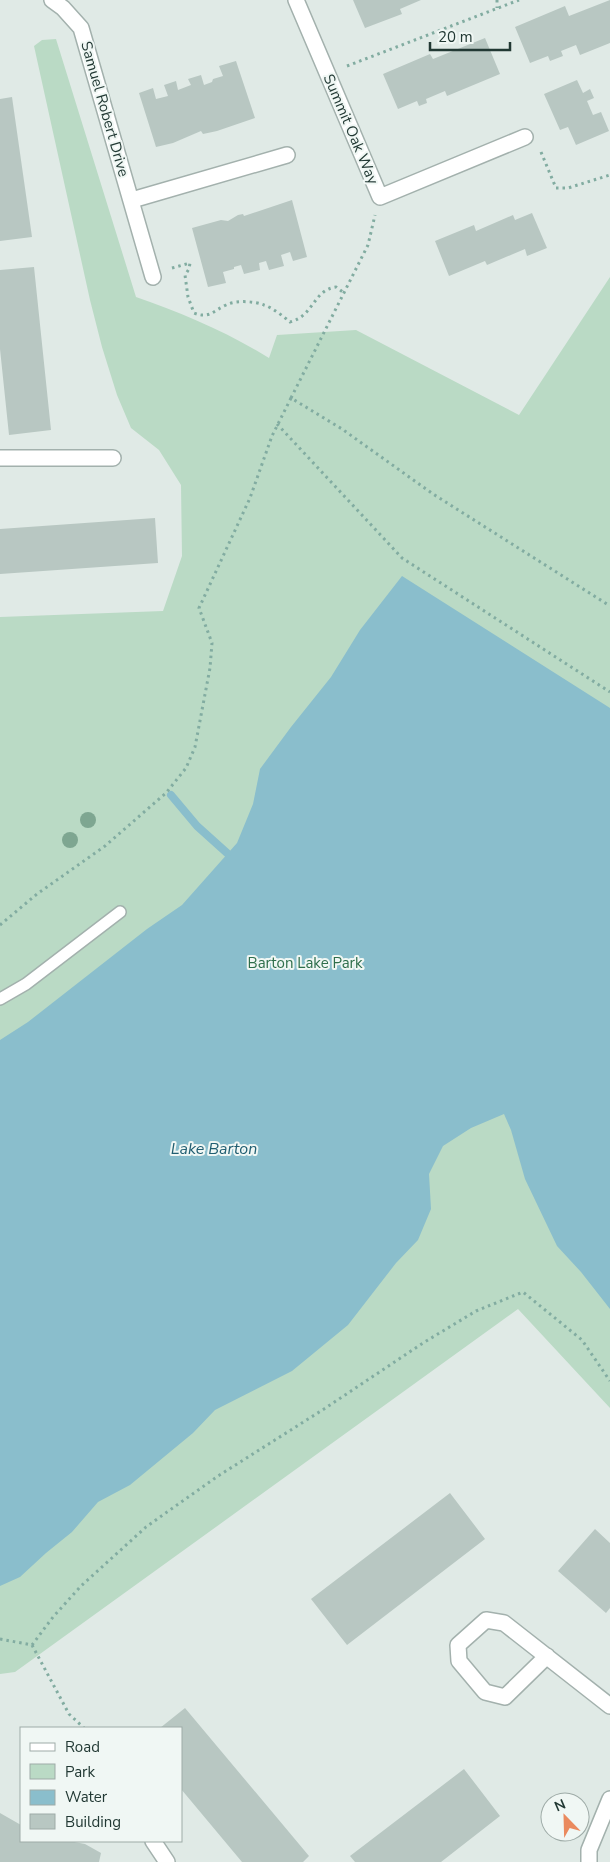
<svg xmlns="http://www.w3.org/2000/svg" width="610" height="1862" viewBox="0 0 610 1862" font-family="'Nunito Sans',sans-serif">
	<style>
		.green { fill: #badac5 }
		.water { fill: #8abecc }
		.lines { fill: none; stroke-linecap: round; stroke-linejoin: round }
		.stream { stroke: #8abecc; stroke-width: 8 }
		.building { fill: #b8c7c2 }
		.service-casing { stroke: #a3b1ad; stroke-width: 14 }
		.minor-casing { stroke: #a3b1ad; stroke-width: 18 }
		.path { stroke: #82aca1; stroke-width: 3; stroke-dasharray: 2.5 4; stroke-linecap: butt }
		.service { stroke: #fff; stroke-width: 11 }
		.minor { stroke: #fff; stroke-width: 15 }
		.tree { fill: #7ea691 }
		.labels { text-anchor: middle; stroke-width: 4; stroke-linejoin: round; paint-order: stroke }
		.street-label { font-size: 15px; fill: #223934; stroke: #f0f7f4 }
		.park-label { font-size: 15px; fill: #2e6e4b; stroke: #f0f7f4 }
		.water-label { font-size: 16px; font-style: italic; fill: #205e71; stroke: #f0f7f4 }
	</style>
	<rect width="100%" height="100%" fill="#e0eae6"/>
	<!-- green -->
	<path class="green" d="M56 39 136 297C182 313 227 332 269 358L277 335 356 330 519 415 610 277V1408L518 1309 15 1672 0 1674V617L163 611 182 556 181 485 159 450 131 428 117 395 102 347 90 300 34 46 42 40Z"/>
	<!-- water -->
	<path class="water" d="M402 576 610 708V1309L581 1272 557 1246 525 1179 511 1130 504 1114 471 1128 443 1146 429 1174 431 1209 418 1240 396 1263 348 1325 292 1371 215 1410 193 1433 130 1485 98 1502 72 1532 46 1553 20 1577 0 1586V1040L28 1022 147 929 182 905 237 843 253 804 260 769 291 727 331 677 360 630Z"/>
	<g class="lines">
		<!-- stream -->
		<path class="stream" d="M171 795 197 826 227 853"/>
	</g>
	<!-- building -->
	<path class="building" d="M353 0H421L400 9 402 14 365 28Z
		M610 0V43L580 55 576 45 561 51 563 56 550 61 548 56 530 63 515 27 565 6 569 16Z
		M485 38 500 74 447 96 445 91 426 99 427 103 419 106 417 101 398 109 383 74 430 54 433 59Z
		M236 61 255 118 217 131 203 134 201 131 173 143 156 147 139 93 153 88 156 99 168 96 164 85 176 81 178 90 191 85 188 79 201 75 204 85 212 82 213 79 223 76 219 66Z
		M577 80 583 93 590 89 594 98 587 101 593 115 601 112 609 131 576 145 568 127 560 130 544 94Z
		M12 97 32 237 0 241V99Z
		M292 200 307 257 293 261 290 252 281 255 284 266 269 270 266 261 259 263 260 270 244 274 241 265 234 267V269L223 272 226 283 208 287 192 228 221 220 228 221 238 215 243 214 244 216Z
		M532 213 547 248 527 256 525 249 487 265 485 261 449 276 435 241 474 225 476 231 513 215 515 220Z
		M34 267 51 430 9 435 0 349V270Z
		M155 518 158 563 0 574V529Z
		M450 1493 485 1539 347 1645 311 1599Z
		M595 1529 610 1543V1608L606 1613 558 1571Z
		M185 1708 309 1856 303 1862H242L181 1789V1728H160Z
		M464 1769 500 1816 441 1862H355L350 1856Z
		M0 1813 21 1825V1841H69L85 1844 101 1853 99 1862H0Z"/>
	<g class="lines">
		<!-- service casing -->
		<g class="service-casing">
			<path id="service" d="M0 999 26 984 120 912"/>
		</g>
		<!-- minor casing -->
		<g class="minor-casing">
			<path id="minor" d="M52 0 63 8 81 28 153 277
				M296 0 380 197 525 137
				M132 200 287 155
				M0 458H113
				M547 1656 505 1697 485 1692 459 1661 458 1645 486 1620 504 1623 610 1706
				M153 1841 167 1862
				M589 1862V1850L610 1799"/>
		</g>
		<!-- path -->
		<path class="path" d="M497 0V8
			M347 66 519 0
			M541 152 556 188H568L610 175
			M172 268 190 263 189 269 185 275 188 297 194 313C209 319 213 311 226 305 236 300 254 301 264 305 273 308 283 316 290 322 314 316 313 290 336 287L344 293
			M291 398 368 245 375 215
			M277 424 402 558 610 692
			M0 925 37 894 105 846 166 793 186 768 195 747 210 668 212 643 199 608 250 498 272 436 291 398 342 429 433 494 610 606
			M0 1639 32 1645 53 1617 81 1586 146 1527 167 1512 218 1476 324 1409 423 1343 476 1311 523 1292 582 1340 610 1381
			M32 1645 69 1714 84 1728"/>
		<!-- service -->
		<use href="#service" class="service"/>
		<!-- minor -->
		<use href="#minor" class="minor"/>
	</g>
	<!-- trees -->
	<g class="tree">
		<circle cx="88" cy="820" r="8"/>
		<circle cx="70" cy="840" r="8"/>
	</g>
	<g class="labels">
		<!-- street labels -->
		<g class="street-label">
			<text transform="translate(105 109) rotate(74)" y="5">Samuel Robert Drive</text>
			<text transform="translate(351 129) rotate(67)" y="5">Summit Oak Way</text>
		</g>
		<!-- park labels -->
		<g class="park-label">
			<text x="305" y="968">Barton Lake Park</text>
		</g>
		<!-- water labels -->
		<g class="water-label">
			<text x="214" y="1154">Lake Barton</text>
		</g>
	</g>
	<!-- legend -->
	<rect x="20" y="1727" width="162" height="115" fill="#f0f7f4" stroke="#9eaba7"/>
	<rect x="30" y="1743" width="25" height="8" fill="#ffffff" stroke="#9eaba7"/>
	<text x="65" y="1752" font-size="15" fill="#223934">Road</text>
	<rect x="30" y="1764" width="25" height="15" fill="#badac5" stroke="#9eaba7"/>
	<text x="65" y="1777" font-size="15" fill="#223934">Park</text>
	<rect x="30" y="1790" width="25" height="15" fill="#8abecc" stroke="#9eaba7"/>
	<text x="65" y="1802" font-size="15" fill="#223934">Water</text>
	<rect x="30" y="1814" width="25" height="15" fill="#b8c7c2" stroke="#9eaba7"/>
	<text x="65" y="1827" font-size="15" fill="#223934">Building</text>
	<!-- north arrow -->
	<g transform="translate(565 1817) rotate(337)"><circle r="24" fill="#f0f7f4" stroke="#9eaba7"/>
	<path d="M0-4L9 19L0 12L-9 19Z" fill="#ea8a5e"/>
	<text y="-8" font-size="14" font-weight="bold" text-anchor="middle" fill="#223934">N</text>
	</g>
	<!-- scale -->
	<path d="M430 42v8h80v-8" fill="none" stroke="#223934" stroke-width="2.5"/>
	<text x="438" y="42" font-size="15" fill="#223934" stroke="#f0f7f4" stroke-width="4" paint-order="stroke">20 m</text>
</svg>
